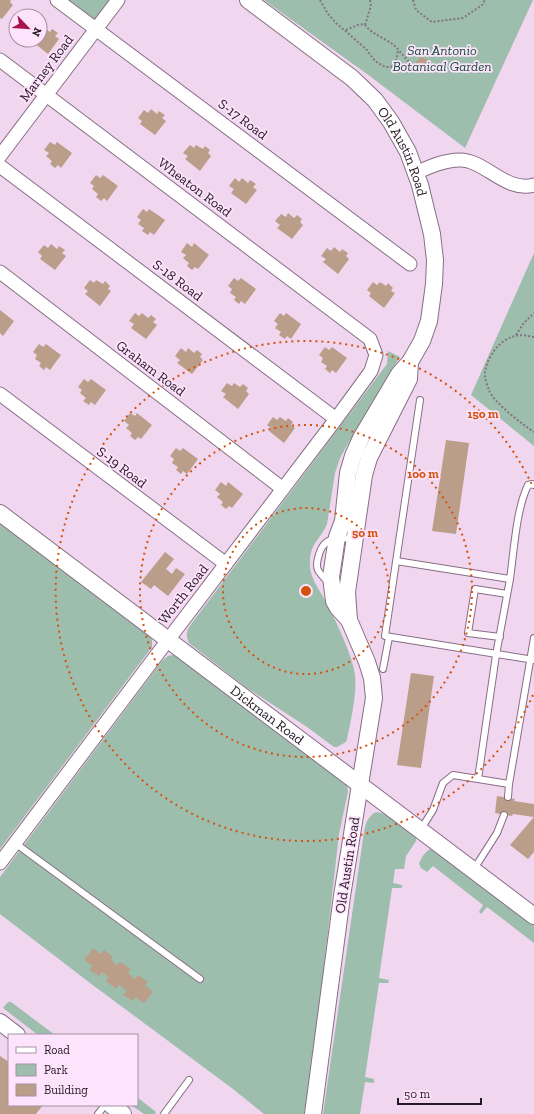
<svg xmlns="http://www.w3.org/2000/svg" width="534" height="1114" viewBox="0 0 534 1114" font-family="'Zilla Slab',serif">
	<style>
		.green { fill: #9dbead }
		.building { fill: #bb9e8a }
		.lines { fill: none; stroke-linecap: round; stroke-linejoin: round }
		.service-casing { stroke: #876f86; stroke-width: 8 }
		.minor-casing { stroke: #876f86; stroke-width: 15 }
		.tertiary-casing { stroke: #876f86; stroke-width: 18 }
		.path { stroke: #847283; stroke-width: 2; stroke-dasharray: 2 2; stroke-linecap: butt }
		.service { stroke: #fff; stroke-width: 6 }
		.minor { stroke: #fff; stroke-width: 13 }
		.tertiary { stroke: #fff; stroke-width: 16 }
		.ring { fill: none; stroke: #d4520e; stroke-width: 2; stroke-dasharray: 2 4 }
		.labels { text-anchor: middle; stroke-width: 3.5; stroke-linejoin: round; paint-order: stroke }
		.park-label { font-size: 14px; font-style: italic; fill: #135037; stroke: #fee3fd }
		.street-label { font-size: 14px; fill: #211821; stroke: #fee3fd }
		.centre { fill: #d4520e; stroke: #fee3fd; stroke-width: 2 }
		.ring-label { font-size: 12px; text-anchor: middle; font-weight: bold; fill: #d4520e; stroke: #fee3fd; stroke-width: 3.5; stroke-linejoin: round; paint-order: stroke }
	</style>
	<rect width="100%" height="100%" fill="#f1d6ef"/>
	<!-- green -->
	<path class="green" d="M68 0H115L98 19 94 20Z
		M264 0H533L465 148 367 74Z
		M534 253V446L471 395Z
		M388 351 400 357 350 440 340 458 335 473 327 524C322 537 311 543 310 559 308 578 321 591 329 607 337 624 353 657 355 675 357 694 351 720 347 739L346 742 337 747H334L307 727 247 688 189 643C186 637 186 633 189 627L387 364Z
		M0 519 149 632 152 639V647L0 849Z
		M172 655 178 656 347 783 348 792 339 834 317 1028 304 1114H264L233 1089 94 986 0 914V877L162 661 168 656Z
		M376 812 386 814 414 834 416 837V841L406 856 404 869H395L393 883 402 885V888H392L379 978 389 980 388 983H379L365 1077 374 1079V1083L365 1082 360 1114H323L364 832C366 823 367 817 376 812Z
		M430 849 439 853 534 925V943L487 907 481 914 479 912 483 905 433 866 427 872 421 868 419 864C421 858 424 853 430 849Z
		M8 1002H11L55 1035H38L3 1008Z
		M137 1097 156 1112 155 1114H144L131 1105H137Z"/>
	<!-- building -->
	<path class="building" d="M0 0H11L10 2 13 5 2 19 0 18Z
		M44 28 50 32 52 29 58 33 55 36 59 39 48 54 33 42 34 40H40V30L41 31Z
		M421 56 430 62 421 74 413 67Z
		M151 109 157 114 159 111 165 115 162 118 166 121 155 135 140 124 142 121 138 118 144 110 148 113Z
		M50 142 55 145 57 142 72 153 61 168 58 165 55 168 50 164 52 161 46 156 49 153 44 150Z
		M190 145 194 148 196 145 203 149 205 146 210 150 208 153 211 156 200 171 185 159 188 156 183 153Z
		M96 175 100 178 103 175 118 186 107 201 104 198 101 201 96 197 98 194 92 189 94 186 90 183Z
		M235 178 239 182 242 178 248 183 250 180 256 184 253 187 257 190 246 204 231 193 234 189 229 186Z
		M143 209 147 212 149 209 165 220 154 235 150 232 148 235 142 231 144 228 138 224 141 220 137 217Z
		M288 213 294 218 297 215 302 219 300 222 303 225 292 239 277 228 280 225 275 221 281 214 286 217Z
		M187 243 192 247 194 243 209 255 198 269 195 267 192 270 187 266 189 263 183 258 186 255 181 252Z
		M51 244 57 249 59 246 65 250 62 253 66 256 55 270 40 259 42 256 38 252 44 245 48 248Z
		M334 247 340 252 342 249 348 253 346 256 349 259 338 274 323 262 326 259 321 256 327 248 331 251Z
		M234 278 238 281 241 278 256 289 245 304 241 301 239 304 234 300 236 297 230 293 232 289 228 286Z
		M90 280 94 283 96 280 103 284 105 281 110 286 108 289 111 291 100 306 85 294 88 291 84 288Z
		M373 282 377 285 380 282 386 286 388 283 393 288 391 291 395 293 384 308 369 296 371 293 367 290Z
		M0 310 14 321 3 336 0 333Z
		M135 313 139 316 142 313 148 318 151 315 156 319 153 322 157 325 146 339 131 328 134 324 129 321Z
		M280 313 284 316 286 313 301 324 291 339 287 336 285 339 279 335 281 332 275 328 278 324 274 321Z
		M39 344 43 347 46 344 61 355 50 370 46 367 44 370 39 366 41 363 35 359 37 355 33 352Z
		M325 347 329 350 332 347 347 358 336 373 332 370 330 373 325 369 327 366 321 362 323 358 319 355Z
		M181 348 186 352 188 348 194 353 197 350 202 354 200 357 203 360 192 374 177 363 180 360 175 356Z
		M84 379 88 382 91 379 106 390 95 405 91 402 89 405 83 401 86 398 80 393 82 390 78 387Z
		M227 383 232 386 234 383 240 387 243 384 248 388 246 391 249 394 238 409 223 397 226 394 221 391Z
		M130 413 135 416 137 413 152 425 141 439 138 437 135 440 130 436 132 433 126 428 129 425 124 421Z
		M273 417 277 420 280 417 286 421 288 418 293 422 291 425 295 428 284 443 269 431 271 428 267 425Z
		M446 440 469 443 456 534 432 531Z
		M176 448 180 451 183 448 198 459 187 474 183 471 181 474 176 470 178 467 172 463 174 459 170 456Z
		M221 482 226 486 228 482 243 494 232 508 229 506 226 509 221 505 223 502 217 497 220 494 215 490Z
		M165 552 174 559 166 569 172 574 176 568 185 574 168 596 154 585 151 589 141 582Z
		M411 673 434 676 421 768 397 765Z
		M497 796 515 799 514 801 534 804V852L528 859 510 845 534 817 513 814 512 816 495 813Z
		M93 948 101 954 104 950 113 957 111 960 117 965 120 962 131 969 128 973 135 979 138 975 148 982 145 985 153 992 144 1003 135 997 133 1001 123 995 127 991 119 985 116 989 106 981 108 977 102 972 99 976 89 970 93 966 84 960Z
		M0 1056 9 1062V1105H43L36 1114H0Z"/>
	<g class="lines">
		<!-- service casing -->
		<g class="service-casing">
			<path id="service" d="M420 400 385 636 534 660
				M396 561 510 579 496 655 478 779 453 775 443 783 433 810 421 829
				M510 579C514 551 516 510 528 485L532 484 534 485
				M328 582C325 579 320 574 318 570 316 566 317 562 318 558 323 536 336 537 355 539
				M500 637 468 633 475 589 507 594
				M383 669 389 637
				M478 779 509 784 508 797
				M509 784 534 638
				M15 843 200 979
				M474 869 497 833 504 815
				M98 1114 105 1105
				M164 1114 189 1080"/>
		</g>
		<!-- minor casing -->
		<g class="minor-casing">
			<path id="minor" d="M57 0 410 264
				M0 60 370 339 376 355 371 371 336 419 168 640 0 863
				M0 156 118 0
				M0 166 336 419
				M416 173C429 167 444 160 460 160 485 160 506 193 534 185
				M0 272 283 489
				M0 394 226 564"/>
		</g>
		<!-- tertiary casing -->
		<g class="tertiary-casing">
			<g id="tertiary">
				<path id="s1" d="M248 0 352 78 375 100 391 122 408 152 420 185 432 234 435 260 434 284 429 321 422 341 410 362 399 374 361 438 353 456 348 473 343 521 337 537 331 577 334 601 338 608 349 620 367 662 372 678 374 698 342 896 313 1114"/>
				<path id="s2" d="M0 513 534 916"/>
				<path d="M349 620 347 592 364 475 369 458 409 379 410 362"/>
				<path d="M0 1022 17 1035"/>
				<path d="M111 1105 123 1114"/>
			</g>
		</g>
		<!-- path -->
		<path class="path" d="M320 0 328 14 336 23 366 49 375 61 385 67H391L396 60 398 51
			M413 0 416 10 432 22 463 18 482 5 485 0
			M365 25 371 6 370 0
			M346 30 360 24 365 25C372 34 382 37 391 43 400 49 405 60 414 66
			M516 335 523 324 534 313
			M534 337C528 336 521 334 515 336 500 339 487 357 485 372 484 377 487 385 489 390 493 402 523 425 534 432"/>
		<!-- service -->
		<use href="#service" class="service"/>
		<!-- minor -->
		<use href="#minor" class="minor"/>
		<!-- tertiary -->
		<use href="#tertiary" class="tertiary"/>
	</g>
	<!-- distance rings -->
	<g class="ring">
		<circle cx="306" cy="591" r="83"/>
		<circle cx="306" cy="591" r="166"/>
		<path d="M533 695A250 250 0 1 1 533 487"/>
	</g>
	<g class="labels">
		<!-- park labels -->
		<g class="park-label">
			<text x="442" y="55">San Antonio<tspan x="442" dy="16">Botanical Garden</tspan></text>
		</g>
		<!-- street labels -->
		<g class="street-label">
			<text transform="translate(46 68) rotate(-53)" y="5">Marney Road</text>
			<text transform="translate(243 119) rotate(37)" y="5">S-17 Road</text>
			<text dy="5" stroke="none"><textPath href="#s1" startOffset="221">Old Austin Road</textPath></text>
			<text transform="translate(195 187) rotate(37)" y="5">Wheaton Road</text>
			<text transform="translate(178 280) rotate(37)" y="5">S-18 Road</text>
			<text transform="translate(151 368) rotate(37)" y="5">Graham Road</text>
			<text transform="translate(122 467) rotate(37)" y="5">S-19 Road</text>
			<text transform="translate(183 594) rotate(-52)" y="5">Worth Road</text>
			<text dy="5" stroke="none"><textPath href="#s2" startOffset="335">Dickman Road</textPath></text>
			<text transform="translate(347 865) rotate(-81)" y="5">Old Austin Road</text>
		</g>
	</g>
	<circle cx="306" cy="591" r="6" class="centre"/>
	<g class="ring-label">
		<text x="483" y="418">150 m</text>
		<text x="423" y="478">100 m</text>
		<text x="365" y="537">50 m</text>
	</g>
	<!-- legend -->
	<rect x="8" y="1034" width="130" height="72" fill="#fee3fd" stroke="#a692a5"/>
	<rect x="16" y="1047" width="20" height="6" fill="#ffffff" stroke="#a692a5"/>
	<text x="44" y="1054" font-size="12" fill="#211821">Road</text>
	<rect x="16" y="1064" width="20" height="12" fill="#9dbead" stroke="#a692a5"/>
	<text x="44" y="1074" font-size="12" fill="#211821">Park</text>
	<rect x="16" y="1084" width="20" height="12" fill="#bb9e8a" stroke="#a692a5"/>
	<text x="44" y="1094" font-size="12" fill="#211821">Building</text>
	<!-- north arrow -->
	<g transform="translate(28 28) rotate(115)"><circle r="19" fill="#fee3fd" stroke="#a692a5"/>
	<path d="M0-3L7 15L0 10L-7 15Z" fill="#a7134b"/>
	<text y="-6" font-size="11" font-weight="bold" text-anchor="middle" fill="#211821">N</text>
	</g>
	<!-- scale -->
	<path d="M398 1098v6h83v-6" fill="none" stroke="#211821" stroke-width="2"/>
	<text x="404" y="1098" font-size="12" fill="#211821" stroke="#fee3fd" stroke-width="3" paint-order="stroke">50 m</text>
</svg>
